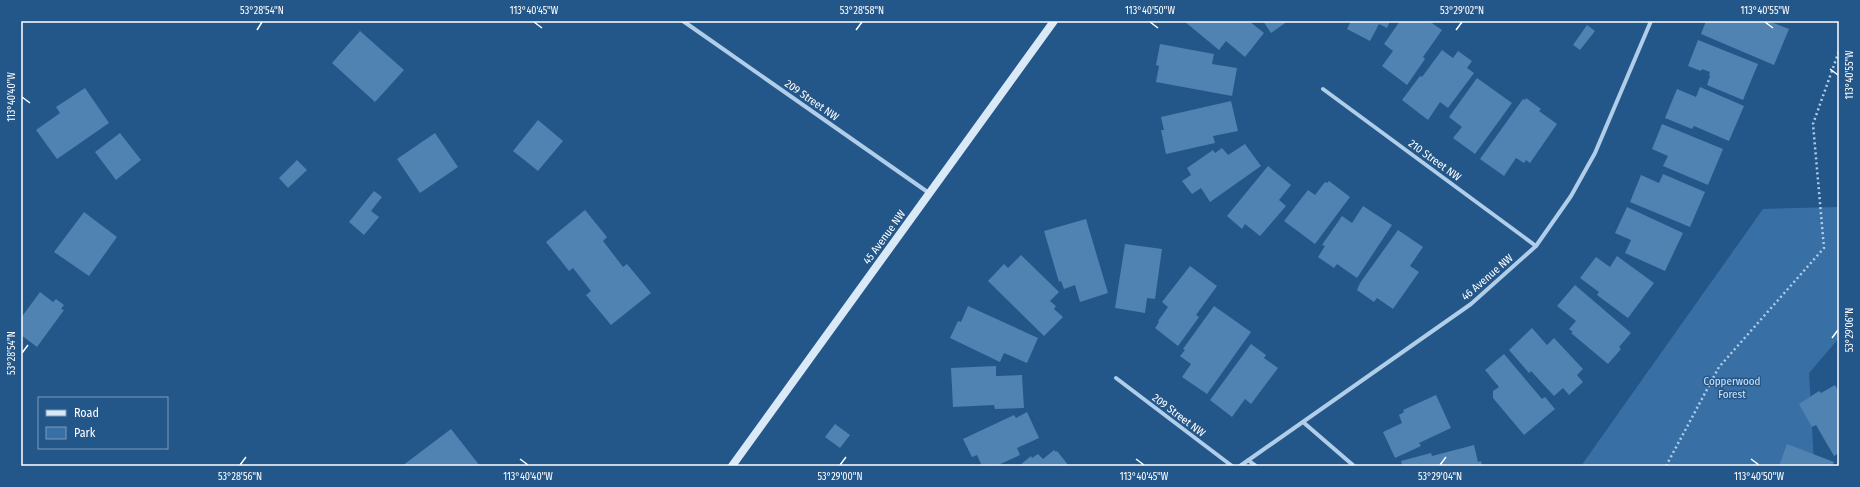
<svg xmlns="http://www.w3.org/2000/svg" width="1860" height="487" viewBox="0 0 1860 487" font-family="'Fira Sans Condensed',sans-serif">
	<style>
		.green { fill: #3870a5 }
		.building { fill: #5082b2 }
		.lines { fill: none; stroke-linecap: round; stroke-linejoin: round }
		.path { stroke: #b0ceea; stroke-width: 2.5; stroke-dasharray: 2 3; stroke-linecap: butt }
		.street { stroke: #b0ceea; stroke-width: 4 }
		.secondary { stroke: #dae9f8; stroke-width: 8 }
		.ticks { fill: none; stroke: #fff; stroke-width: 1.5 }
		.labels { text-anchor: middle; stroke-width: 3; stroke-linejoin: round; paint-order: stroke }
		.street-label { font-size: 11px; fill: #fff; stroke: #245789 }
		.park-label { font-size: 11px; fill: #d4e6f7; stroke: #245789 }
		.neatline { fill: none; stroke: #fff; stroke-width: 1.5 }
		.ticks-label { font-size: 10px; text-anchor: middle; fill: #fff }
	</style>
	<rect width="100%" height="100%" fill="#245789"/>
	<!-- green -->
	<path class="green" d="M1839 207V338L1809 373 1814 464 1811 466H1581L1763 209Z"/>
	<!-- building -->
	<path class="building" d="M1184 21H1249L1264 33 1245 57 1226 41 1219 50Z
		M1263 21H1288L1271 33Z
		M1351 21H1390L1387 28 1379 24 1370 41 1347 29Z
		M1400 21H1429L1442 30 1423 57 1425 59 1407 85 1382 66 1393 51 1384 44Z
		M1706 21H1768L1789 29 1774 65 1701 34Z
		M1587 25 1595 31 1580 50 1573 45Z
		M360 31 404 70 375 102 332 63Z
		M1698 40 1758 64 1743 100 1707 85 1710 76 1709 75 1710 72 1702 69 1701 71 1688 66Z
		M1160 44 1214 54 1212 64 1237 68 1232 96 1156 82 1159 66 1156 65Z
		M1442 50 1453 58 1458 51 1472 61 1467 68 1474 73 1448 108 1440 102 1428 120 1402 100 1420 76 1422 77Z
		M1477 78 1512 103 1475 154 1453 138 1462 127 1449 117Z
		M1700 87 1744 106 1729 141 1694 126 1692 129 1665 118 1677 89 1696 97Z
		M85 88 109 123 57 159 36 130 60 113 56 107Z
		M1526 98 1541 109 1539 111 1557 124 1530 163 1526 160 1524 163 1516 158 1504 176 1480 159 1523 99 1525 100Z
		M1231 101 1238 131 1213 136 1215 143 1166 154 1161 130H1164L1161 117Z
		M538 120 563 141 538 171 513 151Z
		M1662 124 1723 149 1708 185 1663 166 1668 156 1652 149Z
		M120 133 141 160 116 180 95 152Z
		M435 133 458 167 420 193 397 159Z
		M1245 144 1261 166 1210 202 1201 188 1192 194 1182 181 1191 175 1187 168 1213 150 1215 153 1222 148 1228 155Z
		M297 160 307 170 288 188 279 178Z
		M1268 166 1291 185 1279 200 1286 206 1260 236 1245 224 1242 229 1227 216Z
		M1663 174 1705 192 1690 227 1630 202 1641 175 1659 183Z
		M1329 181 1350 197 1315 244 1284 221 1308 190 1315 195 1325 182 1327 183Z
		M374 191 382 197 371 211 379 217 364 235 349 222Z
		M1363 206 1392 225 1357 278 1337 264 1334 268 1318 257 1325 246 1322 245 1342 216 1352 223Z
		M1627 207 1683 233 1665 271 1625 253 1631 240 1615 233Z
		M585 210 607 237 603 241 623 267 627 264 651 293 611 325 586 295 591 291 573 268 569 271 546 242Z
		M84 212 117 237 89 276 54 252Z
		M1086 219 1108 293 1080 302 1075 285 1064 289 1061 281 1059 282 1044 231Z
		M1398 230 1423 247 1410 266 1419 272 1393 309 1377 298 1374 302 1357 290 1360 283Z
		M1125 244 1162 249 1155 299 1147 298 1145 313 1115 308Z
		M1021 255 1059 292 1050 301 1056 306 1054 309 1063 317 1044 336 988 281 1004 264 1008 268Z
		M1617 256 1654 283 1628 318 1597 295 1599 292 1580 278 1596 257 1610 267Z
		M1190 266 1217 286 1196 315 1199 317 1178 346 1155 328 1159 322 1158 321 1168 307 1162 302Z
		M1575 285 1631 333 1619 347 1621 349 1608 364 1571 333 1573 332 1569 329 1576 321 1557 306Z
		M40 292 53 302 56 299 64 305 61 309 64 310 37 347 21 335V318Z
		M968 306 1038 338 1027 363 1004 353 1000 362 950 338 958 321 961 322Z
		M1214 306 1251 332 1207 394 1182 377 1191 364 1180 356 1185 350 1183 349Z
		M1532 328 1547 345 1554 338 1583 369 1577 375 1583 382 1569 395 1563 388 1554 396 1531 371 1529 373 1509 350Z
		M1251 344 1266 355 1264 358 1278 368 1251 404 1245 399 1232 417 1210 400Z
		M1504 354 1542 399 1545 397 1555 409 1524 435 1493 398V391L1499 387 1485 370Z
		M996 366V376L1022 375 1024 408 995 409 994 405 953 407 951 368Z
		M1835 385 1839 392V453L1834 456 1816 425 1812 427 1799 404 1819 391 1821 393Z
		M1436 395 1451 428 1419 443 1421 446 1395 458 1383 432 1402 423 1399 415 1404 412 1403 410Z
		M1027 412 1039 438 1017 448 1020 455 996 466H982L977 455 972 457 963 439 1014 415 1016 418Z
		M835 424 850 435 840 448 825 437Z
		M451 429 480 466H402Z
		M1787 444 1834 462 1832 466H1779Z
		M1474 445 1478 462 1481 461 1482 466H1402L1401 461 1431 453 1432 456Z
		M1054 450 1056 452 1057 451 1069 466H1019L1031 456 1032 458 1038 454 1043 459Z"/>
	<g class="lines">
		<!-- path -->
		<path class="path" d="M1666 466 1719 367 1824 248 1813 124 1839 51"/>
		<!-- street -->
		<path class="street" d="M683 21 929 193
			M1323 89 1536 246
			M1116 378 1232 466
			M1303 422 1354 466
			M1248 460 1256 466
			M1240 466 1471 304 1536 246 1571 196 1595 153 1651 21"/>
		<!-- secondary -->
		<path class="secondary" d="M732 466 1054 21"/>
	</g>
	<!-- ticks -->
	<path class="ticks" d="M534 22 542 28M1150 22 1158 28M1765 22 1773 28M257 30 262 22M856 30 862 22M1456 30 1462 22M1830 69 1838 75M22 97 30 103M1832 338 1838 330M22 353 28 345M520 459 528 465M1136 459 1144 465M1751 459 1759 465M240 465 246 457M840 465 846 457M1440 465 1446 457"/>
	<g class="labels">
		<!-- street labels -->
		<g class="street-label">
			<text transform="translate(812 100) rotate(35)" y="4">209 Street NW</text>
			<text transform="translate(1435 160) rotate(36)" y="4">210 Street NW</text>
			<text transform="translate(884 237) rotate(-54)" y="4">45 Avenue NW</text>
			<text transform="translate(1487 277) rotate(-41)" y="4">46 Avenue NW</text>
			<text transform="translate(1179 415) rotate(37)" y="4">209 Street NW</text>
		</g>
		<!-- park labels -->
		<g class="park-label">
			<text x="1732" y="385">Copperwood<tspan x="1732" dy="13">Forest</tspan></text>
		</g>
	</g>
	<!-- border -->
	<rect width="1860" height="487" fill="none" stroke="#245789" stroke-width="44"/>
	<!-- legend -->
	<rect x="38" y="397" width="130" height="52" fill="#245789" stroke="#7c9ab8"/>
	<rect x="46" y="410" width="20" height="6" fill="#dae9f8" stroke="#7c9ab8"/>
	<text x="74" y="417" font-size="12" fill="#ffffff">Road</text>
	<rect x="46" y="427" width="20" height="12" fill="#3870a5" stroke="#7c9ab8"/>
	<text x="74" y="437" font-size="12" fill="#ffffff">Park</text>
	<rect x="22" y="22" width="1816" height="443" class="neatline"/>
	<g class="ticks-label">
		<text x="262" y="14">53°28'54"N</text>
		<text x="534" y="14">113°40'45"W</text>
		<text x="862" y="14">53°28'58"N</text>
		<text x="1150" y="14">113°40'50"W</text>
		<text x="1462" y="14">53°29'02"N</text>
		<text x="1765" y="14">113°40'55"W</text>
		<text transform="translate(1849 75) rotate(-90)" y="4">113°40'55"W</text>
		<text transform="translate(11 97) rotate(-90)" y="4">113°40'40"W</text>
		<text transform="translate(1849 330) rotate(-90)" y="4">53°29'06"N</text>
		<text transform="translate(11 353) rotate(-90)" y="4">53°28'54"N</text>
		<text x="240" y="480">53°28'56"N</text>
		<text x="528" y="480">113°40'40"W</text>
		<text x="840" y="480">53°29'00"N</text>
		<text x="1144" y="480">113°40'45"W</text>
		<text x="1440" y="480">53°29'04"N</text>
		<text x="1759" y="480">113°40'50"W</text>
	</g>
</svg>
